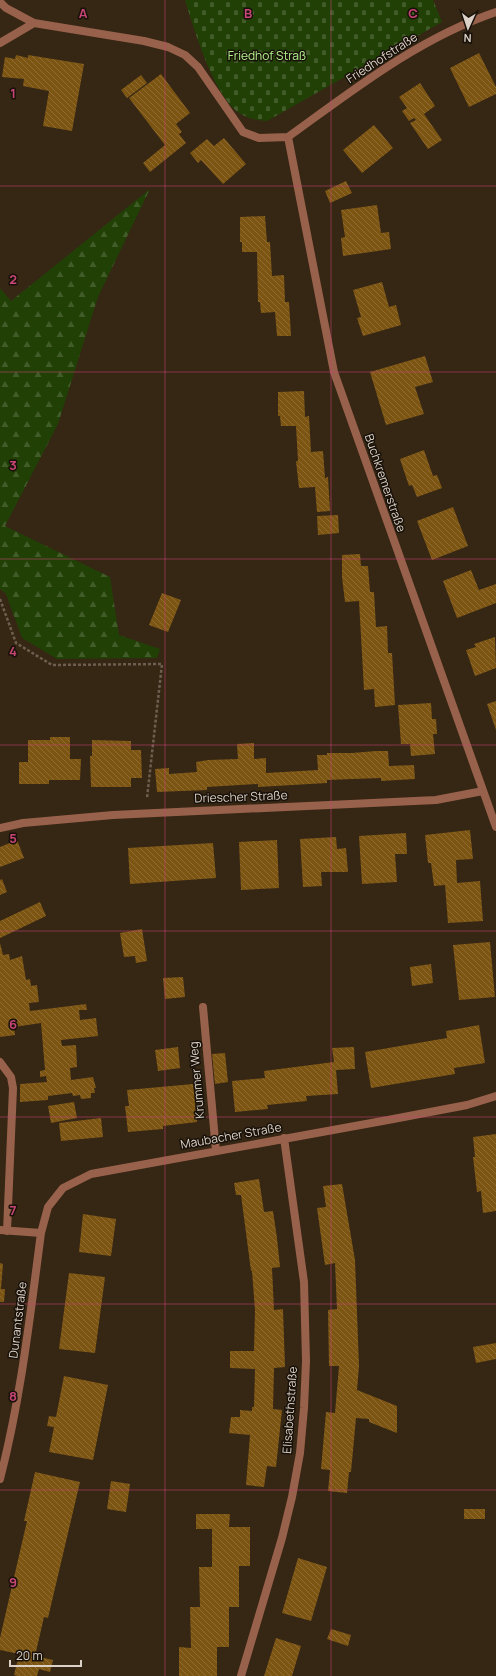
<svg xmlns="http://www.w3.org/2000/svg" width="496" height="1676" viewBox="0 0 496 1676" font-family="Manrope,sans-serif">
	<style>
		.forest { fill: url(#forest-firs) }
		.cemetery { fill: url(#cemetery-stones) }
		.building { fill: url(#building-back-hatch) }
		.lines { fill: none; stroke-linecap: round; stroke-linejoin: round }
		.path { stroke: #6d5f4f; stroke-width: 2.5; stroke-dasharray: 3 2; stroke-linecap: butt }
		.street { stroke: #98614b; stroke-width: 8 }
		.grid { fill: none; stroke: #c84676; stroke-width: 1; stroke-opacity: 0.55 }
		.labels { text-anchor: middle; stroke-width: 3; stroke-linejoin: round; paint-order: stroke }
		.park-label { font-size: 12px; fill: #b3f38d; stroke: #181109 }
		.street-label { font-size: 12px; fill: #dbd1c6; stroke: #181109 }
		.grid-label { font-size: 13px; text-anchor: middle; font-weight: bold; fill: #c84676; stroke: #181109; stroke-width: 3; stroke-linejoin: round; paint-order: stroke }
	</style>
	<defs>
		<pattern id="forest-firs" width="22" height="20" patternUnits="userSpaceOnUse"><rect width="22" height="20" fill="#214006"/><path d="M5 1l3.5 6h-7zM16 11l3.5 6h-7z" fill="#415b29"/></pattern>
		<pattern id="cemetery-stones" width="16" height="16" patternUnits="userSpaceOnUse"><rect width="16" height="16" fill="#214006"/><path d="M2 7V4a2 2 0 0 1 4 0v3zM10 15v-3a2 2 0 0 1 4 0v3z" fill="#415b29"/></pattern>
		<pattern id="building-back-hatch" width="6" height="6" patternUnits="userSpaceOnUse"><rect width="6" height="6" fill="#7c5513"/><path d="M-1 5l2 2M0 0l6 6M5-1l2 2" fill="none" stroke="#8e6c34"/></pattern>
	</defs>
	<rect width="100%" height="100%" fill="#362614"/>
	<!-- forest -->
	<path class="forest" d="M150 189 98 297 58 424 5 526 110 577 119 635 160 649 157 658 57 659 22 638 6 594 0 589V288L11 301Z"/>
	<!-- cemetery -->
	<path class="cemetery" d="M185 0H433L442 22 267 121C257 120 249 119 241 114 214 98 194 29 185 0Z"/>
	<!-- building -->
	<path class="building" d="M479 53 496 87V94L469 107 450 68Z
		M16 55 28 58V55L84 64 72 131 43 126 49 91 23 86 24 79 2 77 5 57 15 59Z
		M161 74 190 113 176 124 182 132 179 134 186 143 150 172 143 163 165 145 129 98Z
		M141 75 147 83 127 98 121 90Z
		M420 83 435 106 424 114 442 140 428 149 410 123 416 120 414 118 409 121 402 111 407 108 399 97Z
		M374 125 393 148 362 173 343 150Z
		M224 138 246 164 223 184 201 160 198 163 190 153 207 139 214 146Z
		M346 181 352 193 330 203 325 191Z
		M377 205 381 233 389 232 391 249 343 256 341 238 345 237 341 210Z
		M265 216 267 242H270L272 276 284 275 285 302H289L291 336H277L275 312 261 313 260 302H258L257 252H242V242H240V217Z
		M382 282 389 307 396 305 401 325 363 336 357 318 361 317 353 290Z
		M425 356 433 382 415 387 424 414 386 425 370 372Z
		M304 391 305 417 309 416 311 452 323 451 325 478 328 477 330 511 317 512 315 487 299 488 296 461H298L296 426H281L280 416H278V392Z
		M424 450 433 476 437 475 442 488 417 497 412 485 409 486 400 459Z
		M453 507 468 546 432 560 417 521Z
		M338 515 339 533 318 535 317 516Z
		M360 554 361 566H368L370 592H374L376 627 387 626 388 653H392L395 705 375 707 374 689 364 690 359 601 345 602 342 577V555Z
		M471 570 479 590 496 584V603L457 618 443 581Z
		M162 593 181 600 168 632 149 625Z
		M495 637 496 668 475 676 466 650 476 647 474 644Z
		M496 701V730L487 704Z
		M431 703 432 719H436L437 734H433L435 754 411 756 410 744H401L398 705Z
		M50 737H70V759H81L80 780H49V784H19V762H28V740H50Z
		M92 740 131 741V750H141L142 778H131V787H91L90 756H92Z
		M254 743V759L266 758V773L318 770 317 755H327V753H352L376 751H388L389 766 414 765 415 779 381 781V778L353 779 327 780V783L258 787V784L207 787V790L157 792 155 769 169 768V774L197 772 196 762 208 760 238 759 237 744Z
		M470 830 473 859 456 860 457 883 480 881 483 921 448 923 445 885 434 886 431 863H428L425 835Z
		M406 833 407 854H395L397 882 362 884 359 836Z
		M336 837 337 849 346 848 348 872H321L322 886 303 887 300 839Z
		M17 840 24 858 0 867V847Z
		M277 840 279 888 241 890 239 842Z
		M213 843 216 878 130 884 128 848Z
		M2 879 7 892 0 895V880Z
		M40 902 46 916 0 938V921Z
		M142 929 147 961 136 963 135 956 124 957 120 933Z
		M490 942 495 997 459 1000 453 945Z
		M0 943 3 955 9 954 10 960 22 956 26 980 30 979 31 986 37 985 39 1002 29 1003 30 1011 86 1004 87 1010H79L80 1020 96 1018 98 1036 61 1040 62 1046 76 1045 77 1067 70 1068 71 1080 93 1077 96 1088H94L95 1093H91V1098L81 1099 80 1095 73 1096 72 1093 48 1096V1100L20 1102V1084L47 1082 46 1076 40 1077V1071L45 1070 41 1023 14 1027 15 1035 0 1037Z
		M431 964 433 983 412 986 410 967Z
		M183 977 185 997 165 999 163 978Z
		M479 1025 485 1063 454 1068 455 1074 371 1088 365 1052 447 1038 446 1031Z
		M178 1047 180 1068 158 1071 155 1050Z
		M354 1047 355 1069 336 1070 338 1094 306 1096 307 1101 267 1105 268 1109 235 1112 232 1081 265 1078 264 1071 334 1062 332 1048Z
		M225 1053 228 1082 215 1084 212 1054Z
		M193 1084 197 1122 163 1126V1129L128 1132 125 1106H129L127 1090Z
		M74 1102 77 1118 51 1123 48 1106Z
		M101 1118 103 1137 61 1141 59 1123Z
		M496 1134V1211L483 1213 481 1191 477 1192 473 1157H475L473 1137Z
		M259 1179 264 1212 273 1211 277 1238 280 1267 272 1268 274 1310 283 1309 285 1367 274 1368 273 1409 282 1410 276 1467 267 1466 264 1487 246 1485 250 1435 229 1433 231 1417H240V1410L252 1411V1407H254L255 1369 230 1368V1351H254L255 1310 252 1271H251L241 1195H236L234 1183Z
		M342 1184 355 1260 359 1366 357 1390 397 1406V1433L369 1422V1419L356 1418 351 1472H349L347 1493 328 1491 330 1470 321 1469 326 1412 335 1413 339 1366H329L328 1310 337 1309 335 1263 325 1265 317 1208 326 1207 323 1186Z
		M83 1214 116 1219 111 1256 79 1252Z
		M0 1263 3 1264 1 1289H5L4 1302H0Z
		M69 1273 105 1277 95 1353 59 1349Z
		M496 1343V1359L476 1363 473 1347Z
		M64 1376 108 1385 93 1460 49 1452 54 1427 47 1426 49 1416 56 1417Z
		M35 1472 80 1482 48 1618 44 1617 35 1656 53 1660 50 1672 39 1669 37 1676H17L14 1675 19 1654 0 1650V1638L27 1521H24Z
		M111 1481 130 1484 126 1512 107 1509Z
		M464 1509H485V1519H464Z
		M196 1514H230L229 1527H250V1566H239V1607H229V1647H217V1676H179V1647L191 1648 190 1607H200L199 1567H212V1529H196Z
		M298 1558 327 1567 311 1621 282 1613Z
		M331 1629 351 1635 348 1646 327 1639Z
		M276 1638 301 1646 292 1676H264Z"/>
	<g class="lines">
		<!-- path -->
		<path class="path" d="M0 599 16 643 52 665 162 664 147 798"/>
		<!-- street -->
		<path class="street" d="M0 2 6 8 34 23 144 41 168 47 185 55 198 67 243 132 259 138 288 137
			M0 43 34 23
			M288 137 334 372 496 827
			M288 137C353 90 419 38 496 12
			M0 828 23 823 113 815 436 800 483 791
			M203 1007 216 1151
			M0 1062 11 1077 13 1088 7 1231
			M0 1230 41 1233 48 1207 63 1188 91 1174 388 1120 467 1105 496 1096
			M0 1479C21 1398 30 1316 41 1233
			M241 1676 282 1538 292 1497 300 1453 304 1408 306 1361 304 1282 284 1138"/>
	</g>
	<!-- grid -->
	<path class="grid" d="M165 0V1676M331 0V1676M0 186H496M0 372H496M0 559H496M0 745H496M0 931H496M0 1117H496M0 1304H496M0 1490H496"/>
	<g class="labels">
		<!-- park labels -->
		<g class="park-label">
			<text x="267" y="60">Friedhof Straß</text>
		</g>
		<!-- street labels -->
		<g class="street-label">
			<text transform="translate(382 58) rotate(-33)" y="4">Friedhofstraße</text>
			<text transform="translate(385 483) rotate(71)" y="4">Buchkremerstraße</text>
			<text transform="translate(241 797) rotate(-2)" y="4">Driescher Straße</text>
			<text transform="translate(197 1080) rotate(-95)" y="4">Krummer Weg</text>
			<text transform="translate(231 1136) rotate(-10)" y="4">Maubacher Straße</text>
			<text transform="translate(18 1320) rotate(-83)" y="4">Dunantstraße</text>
			<text transform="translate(290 1410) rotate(-86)" y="4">Elisabethstraße</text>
		</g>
	</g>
	<g class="grid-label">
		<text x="83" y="18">A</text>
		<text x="248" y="18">B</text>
		<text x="413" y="18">C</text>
		<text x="13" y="98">1</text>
		<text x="13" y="284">2</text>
		<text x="13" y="470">3</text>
		<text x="13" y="656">4</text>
		<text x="13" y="843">5</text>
		<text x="13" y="1029">6</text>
		<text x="13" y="1215">7</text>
		<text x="13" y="1401">8</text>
		<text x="13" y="1587">9</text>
	</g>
	<!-- north arrow -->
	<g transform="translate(468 28) rotate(183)" stroke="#181109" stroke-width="3" paint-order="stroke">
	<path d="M0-3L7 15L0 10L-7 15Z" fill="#dbd1c6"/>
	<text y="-6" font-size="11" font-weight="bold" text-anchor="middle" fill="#dbd1c6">N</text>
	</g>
	<!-- scale -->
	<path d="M10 1660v6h71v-6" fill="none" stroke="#dbd1c6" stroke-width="2"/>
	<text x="16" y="1660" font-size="12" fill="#dbd1c6" stroke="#181109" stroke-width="3" paint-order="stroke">20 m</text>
</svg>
